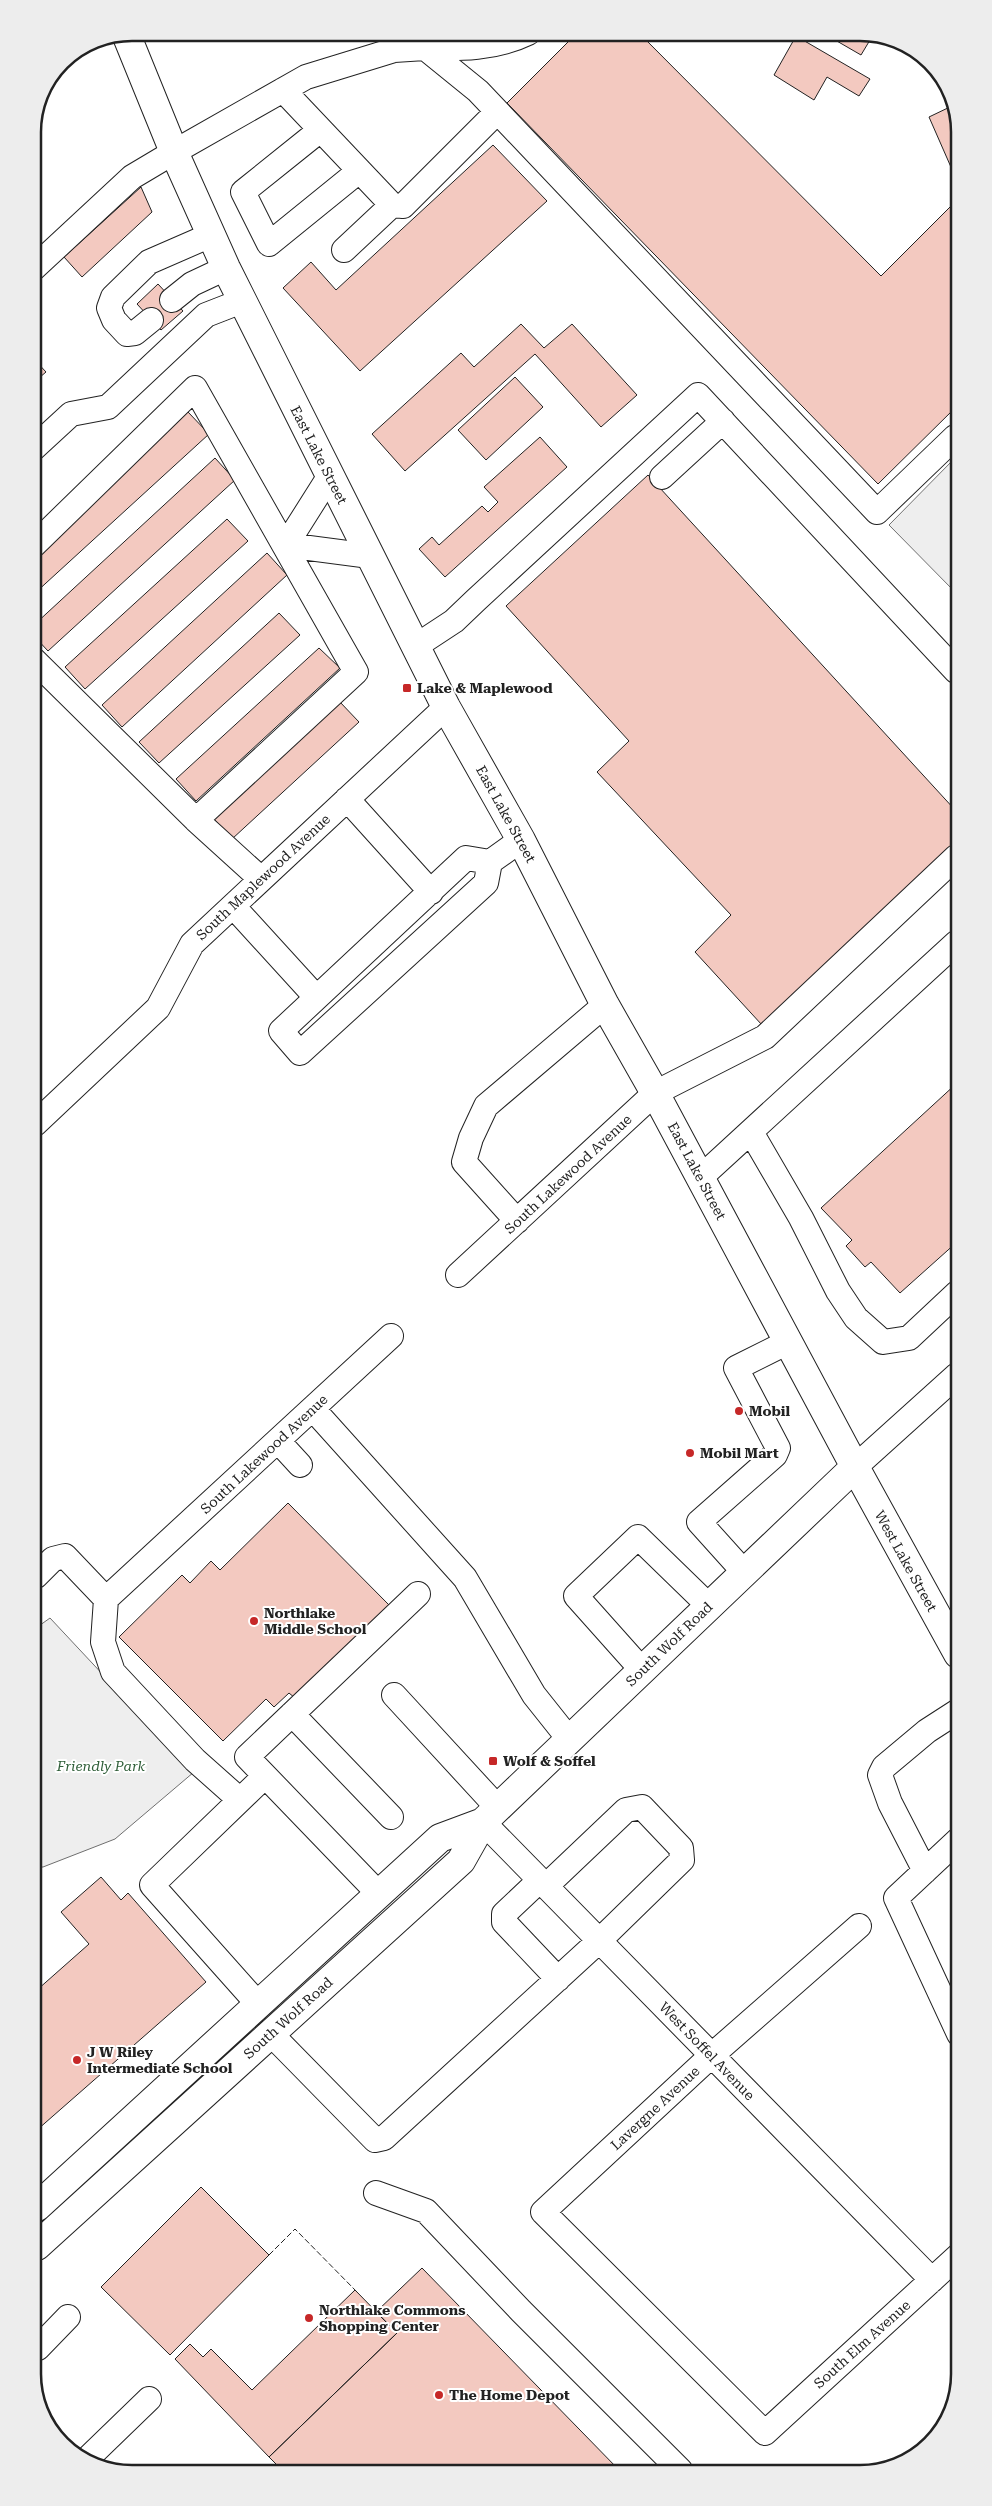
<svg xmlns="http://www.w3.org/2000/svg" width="992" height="2506" viewBox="0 0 992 2506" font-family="'Roboto Serif',serif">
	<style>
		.green { fill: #eee; stroke: #6f6f6f }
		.building { fill: #f3c9c0; stroke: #222 }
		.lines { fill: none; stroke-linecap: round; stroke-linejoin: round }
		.minor-casing { stroke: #222; stroke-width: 26 }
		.major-casing { stroke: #222; stroke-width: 30 }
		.minor { stroke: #fff; stroke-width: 24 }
		.major { stroke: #fff; stroke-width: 28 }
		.fence { stroke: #222; stroke-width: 1; stroke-dasharray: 6 2.5; stroke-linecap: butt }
		.poi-dot { fill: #c62828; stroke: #fff; stroke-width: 2 }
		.labels { text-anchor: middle; stroke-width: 4; stroke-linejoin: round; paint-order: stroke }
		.street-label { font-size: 14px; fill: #222; stroke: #fff }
		.poi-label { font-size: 14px; font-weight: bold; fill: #222; stroke: #fff; text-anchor: start }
		.park-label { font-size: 14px; font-style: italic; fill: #2f5e38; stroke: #fff }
		.rim { fill: none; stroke: #222; stroke-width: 2.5 }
	</style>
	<rect width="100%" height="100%" fill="#fff"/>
	<!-- green -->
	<path class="green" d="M955 458V592L889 525Z
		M50 1618 194 1772 115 1839 43 1867H37L36 1628Z"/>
	<!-- building -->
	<path class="building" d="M577 33H639L881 276 955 202V408L878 484 507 103Z
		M823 33H867L873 35 861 55Z
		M796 36 870 79 859 96 827 77 814 100 774 75Z
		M954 105V174L929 117Z
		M493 145 547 201 360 371 283 288 311 262 336 290Z
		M141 187 152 212 82 277 64 257Z
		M158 284 183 311 161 330 137 304Z
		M521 324 544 348 572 324 637 395 601 427 535 354 405 471 372 434 461 353 474 367Z
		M33 358 46 372 33 383Z
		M515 377 543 407 486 460 458 430Z
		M188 412 209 434 34 594V554Z
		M540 437 567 467 445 577 419 549 432 537 439 545 482 506 488 512 498 502 484 487Z
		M215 458 235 480 48 651 34 636V625Z
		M648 475 956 811V847L762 1025 695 952 731 915 597 772 629 741 506 606Z
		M227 519 248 541 85 689 65 667Z
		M267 553 287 575 122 727 102 705Z
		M279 613 300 635 159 763 139 742Z
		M319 648 340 668 196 801 176 779Z
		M339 701 359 722 232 839 212 817Z
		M957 1083V1242L900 1293 871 1262 865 1267 846 1246 852 1240 821 1208Z
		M288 1503 389 1605 295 1698 289 1693 274 1707 266 1699 223 1741 119 1637 182 1575 190 1583 211 1561 220 1570Z
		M101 1877 121 1900 128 1893 206 1982 37 2130V1990L89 1944 61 1912Z
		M201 2187 269 2255 170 2355 101 2287Z
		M422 2268 619 2470 284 2472 269 2457 397 2333 376 2312Z
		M355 2290 397 2333 269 2457 175 2359 190 2344 203 2357 211 2349 252 2390Z"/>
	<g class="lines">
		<!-- minor casing -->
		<g class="minor-casing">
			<path id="minor" d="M425 48C460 49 495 49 528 33
				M283 90 392 205 403 206 497 112
				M319 131 243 192 269 244 359 171
				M344 250 392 205
				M33 269 132 177 174 152 306 77 394 50 425 48 478 91 877 512 955 437
				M172 300 192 284 226 268
				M151 320 135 333 127 334 114 320 109 308 113 297 149 262 211 235
				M33 449 71 414 108 407 206 315 242 301
				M329 477 286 545 370 556
				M662 477 723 421
				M34 545 195 388 356 672 196 820 261 879
				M416 646 454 621 476 600 698 395 956 671
				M34 660 196 820
				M347 799 431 892
				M490 862 466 858 281 1031 300 1053 486 883 490 862 521 840
				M233 906 316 997
				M35 1124 158 1008 192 944 446 707
				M751 1132 801 1218 838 1291 856 1318 883 1342 909 1338 957 1293
				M700 1178 956 943
				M517 1221 464 1162 471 1138 486 1106 605 1005
				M458 1275 655 1093 765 1037 956 857
				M313 1409 465 1578 534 1695 569 1739
				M278 1441 300 1465
				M855 1467 957 1375
				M744 1572 699 1522 775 1455 778 1448 736 1368 788 1342
				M36 1576 53 1559 65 1556 106 1599
				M642 1670 576 1596 638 1537 709 1606
				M394 1695 498 1808
				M292 1714 391 1817
				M240 1800 195 1760 113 1672 103 1642 106 1599 391 1336
				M483 1822 932 2280
				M958 1840 896 1898 959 2034
				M925 1871 890 1803 880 1775 884 1767 927 1731 958 1711
				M540 1880 504 1914V1922L558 1979
				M379 1894 247 1757 418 1594
				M859 1926 711 2056 543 2212 765 2433 959 2255
				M258 2004 152 1885 265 1776
				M271 2034 375 2140 384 2138 599 1941 682 1860 681 1848 642 1807 626 1810 546 1886
				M376 2193 426 2211 521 2311 680 2470
				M38 2348 68 2317
				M87 2459 149 2399"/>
		</g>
		<!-- major casing -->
		<g class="major-casing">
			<path id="major" d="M126 34 174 152 226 268 446 707 521 840 605 1005 655 1093 855 1467 958 1654
				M37 2207 440 1838 483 1822
				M37 2246 461 1861 483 1822 855 1467"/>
		</g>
		<!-- minor -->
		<use href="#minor" class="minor"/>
		<!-- major -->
		<use href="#major" class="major"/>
		<!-- fence -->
		<path class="fence" d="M269 2255 295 2229 357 2292"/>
	</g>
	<!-- markers -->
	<g class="poi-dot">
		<rect x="402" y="683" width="10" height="10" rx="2.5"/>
		<circle cx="739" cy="1411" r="5"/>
		<circle cx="690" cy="1453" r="5"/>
		<circle cx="254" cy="1621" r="5"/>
		<rect x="488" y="1756" width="10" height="10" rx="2.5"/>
		<circle cx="77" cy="2060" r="5"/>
		<circle cx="309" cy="2318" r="5"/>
		<circle cx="439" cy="2395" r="5"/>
	</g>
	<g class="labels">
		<!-- street labels -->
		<g class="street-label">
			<text transform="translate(319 455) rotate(63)" y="5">East Lake Street</text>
			<text transform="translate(506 814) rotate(61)" y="5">East Lake Street</text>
			<text transform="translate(263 877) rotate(-43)" y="5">South Maplewood Avenue</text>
			<text transform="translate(697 1171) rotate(62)" y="5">East Lake Street</text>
			<text transform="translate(568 1174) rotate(-43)" y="5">South Lakewood Avenue</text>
			<text transform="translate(264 1454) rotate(-43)" y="5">South Lakewood Avenue</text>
			<text transform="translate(906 1561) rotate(61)" y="5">West Lake Street</text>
			<text transform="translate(669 1644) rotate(-44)" y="5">South Wolf Road</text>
			<text transform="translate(288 2018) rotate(-42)" y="5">South Wolf Road</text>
			<text transform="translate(707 2051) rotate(46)" y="5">West Soffel Avenue</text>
			<text transform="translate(655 2108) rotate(-43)" y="5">Lavergne Avenue</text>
			<text transform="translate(862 2344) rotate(-42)" y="5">South Elm Avenue</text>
		</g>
		<!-- poi labels -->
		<g class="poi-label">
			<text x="417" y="693">Lake &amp; Maplewood</text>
			<text x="749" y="1416">Mobil</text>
			<text x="700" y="1458">Mobil Mart</text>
			<text x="264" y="1618">Northlake<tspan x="264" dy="16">Middle School</tspan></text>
			<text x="503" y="1766">Wolf &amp; Soffel</text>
			<text x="87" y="2057">J W Riley<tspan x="87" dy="16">Intermediate School</tspan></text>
			<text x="319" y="2315">Northlake Commons<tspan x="319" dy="16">Shopping Center</tspan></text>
			<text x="449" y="2400">The Home Depot</text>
		</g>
		<!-- park labels -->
		<g class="park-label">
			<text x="101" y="1771">Friendly Park</text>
		</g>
	</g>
	<!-- crop -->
	<path d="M0 0H992V2506H0ZM132 41H860A91 91 0 0 1 951 132V2374A91 91 0 0 1 860 2465H132A91 91 0 0 1 41 2374V132A91 91 0 0 1 132 41Z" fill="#ededed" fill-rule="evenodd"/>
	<path class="rim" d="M132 41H860A91 91 0 0 1 951 132V2374A91 91 0 0 1 860 2465H132A91 91 0 0 1 41 2374V132A91 91 0 0 1 132 41Z"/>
</svg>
